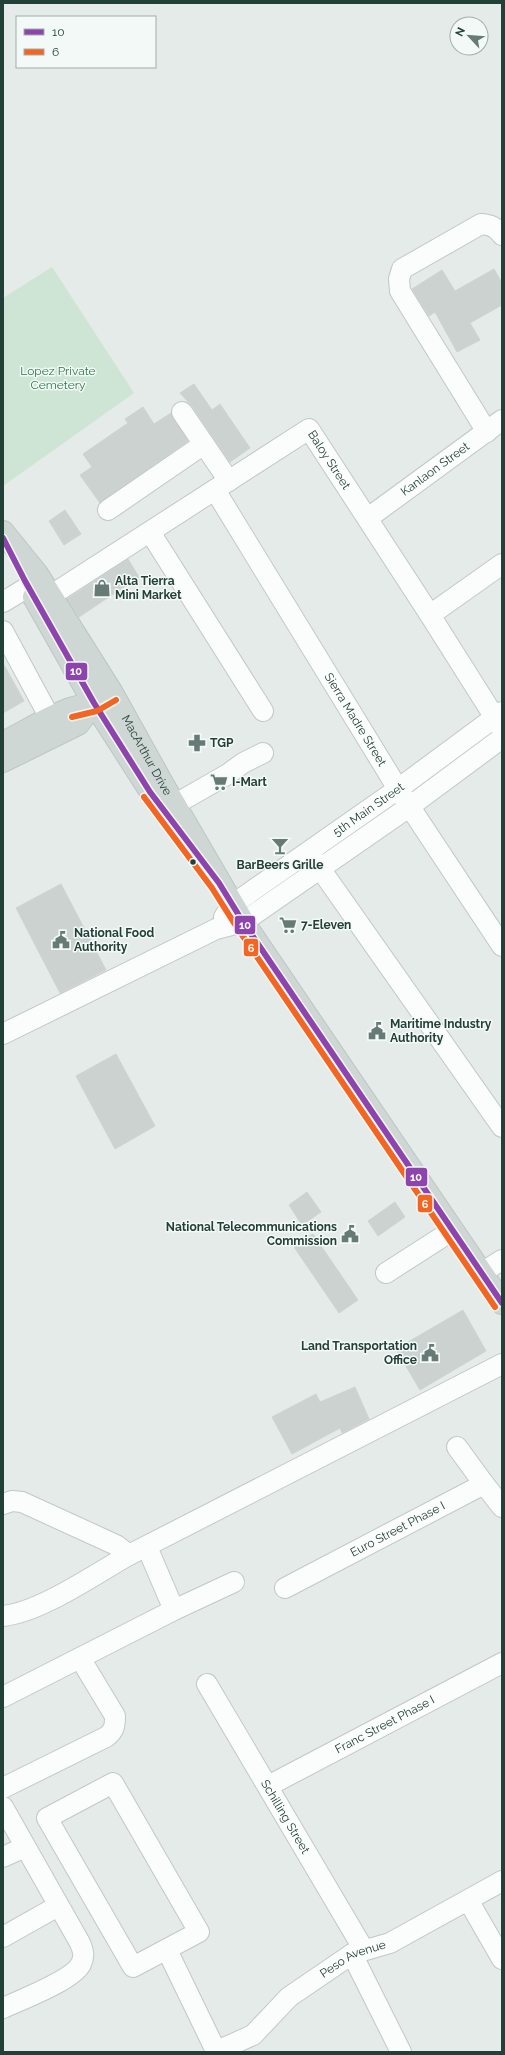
<svg xmlns="http://www.w3.org/2000/svg" width="505" height="2055" viewBox="0 0 505 2055" font-family="Raleway,sans-serif">
	<style>
		.green { fill: #cee4d5 }
		.building { fill: #ccd2d0; stroke: #ced4d1 }
		.lines { fill: none; stroke-linecap: round; stroke-linejoin: round }
		.minor-casing { stroke: #c2c8c5; stroke-width: 22 }
		.major-casing { stroke: #bdc6c4; stroke-width: 24 }
		.minor { stroke: #fbfcfc; stroke-width: 20 }
		.major { stroke: #ced7d4; stroke-width: 22 }
		.bus-1-casing { stroke: #f3f9f7; stroke-width: 9 }
		.bus-2-casing { stroke: #f3f9f7; stroke-width: 9 }
		.bus-1 { stroke: #8e44ad; stroke-width: 6 }
		.bus-2 { stroke: #f26522; stroke-width: 6 }
		.bus-dot { fill: #223f38; stroke: #f3f9f7; stroke-width: 1.5 }
		.labels { text-anchor: middle; stroke-width: 3; stroke-linejoin: round; paint-order: stroke }
		.park-label { font-size: 12px; fill: #2a784a; stroke: #f3f9f7 }
		.street-label { font-size: 12px; fill: #223f38; stroke: #f3f9f7 }
		.poi-label { font-size: 12px; font-weight: bold; fill: #223f38; stroke: #f3f9f7; text-anchor: start }
		.line-badge { stroke: #f3f9f7; stroke-width: 1.5 }
		.badge-label { font-size: 11px; text-anchor: middle; font-weight: bold; fill: #fff }
	</style>
	<rect width="100%" height="100%" fill="#e5ebe8"/>
	<!-- green -->
	<path class="green" d="M52 267 134 393 3 486V298Z"/>
	<!-- building -->
	<path class="building" d="M494 269 502 283V305L470 323 480 340 457 352 435 312 429 316 412 289 442 270 455 291Z
		M194 384 212 410 220 404 250 448 230 462 192 406 180 393Z
		M143 407 154 424 171 413 188 441 100 503 80 475 92 467 83 454 128 423 125 419Z
		M65 510 81 534 64 545 49 521Z
		M128 559 139 577 79 617 67 599Z
		M3 663 24 701 3 713Z
		M61 884 106 970 60 993 16 908Z
		M116 1054 155 1126 115 1149 76 1076Z
		M307 1192 321 1212 302 1225 289 1205Z
		M395 1202 405 1217 378 1236 368 1221Z
		M313 1234 358 1300 339 1313 294 1247Z
		M463 1310 486 1351 420 1390 396 1349Z
		M355 1387 369 1419 342 1433 340 1428 292 1454 272 1417 316 1394 320 1402Z"/>
	<g class="lines">
		<!-- minor casing -->
		<g class="minor-casing">
			<g id="minor">
				<path d="M182 412 229 481"/>
				<path d="M487 432 400 291 399 279 402 269 481 224C491 225 496 227 502 235"/>
				<path id="s1" d="M215 490 398 789 502 946"/>
				<path d="M108 510 204 444"/>
				<path id="s2" d="M368 518 502 420"/>
				<path d="M150 532 263 711"/>
				<path id="s3" d="M50 596 309 429 430 615 502 729"/>
				<path d="M3 602 28 587"/>
				<path d="M430 615 502 564"/>
				<path d="M3 631 50 718"/>
				<path d="M174 805 228 774 243 763 263 753"/>
				<path d="M312 857 502 1127"/>
				<path id="s4" d="M224 917 232 905 398 789 502 712"/>
				<path d="M3 1034 216 929 243 922 409 807 502 738"/>
				<path d="M386 1273 453 1230"/>
				<path d="M481 1273 502 1260"/>
				<path d="M457 1447 484 1484"/>
				<path d="M3 1504 12 1501 22 1502 116 1545 129 1555 502 1364"/>
				<path id="s5" d="M285 1588 484 1484 502 1507"/>
				<path d="M174 1610 234 1582"/>
				<path d="M3 1616C41 1612 95 1574 129 1555"/>
				<path id="s6" d="M207 1684 364 1950"/>
				<path d="M3 1697 174 1610 147 1547"/>
				<path d="M113 1783 199 1932 133 1967 47 1818Z"/>
				<path id="s7" d="M268 1786 502 1663"/>
				<path d="M3 1788 106 1737C114 1731 115 1727 115 1716L80 1658"/>
				<path d="M3 1807 80 1943C83 1950 85 1956 81 1964 73 1980 21 2000 3 2008"/>
				<path d="M3 1857 25 1847"/>
				<path d="M468 1900 502 1959"/>
				<path d="M3 1937 58 1906"/>
				<path d="M167 1950 216 2051"/>
				<path d="M352 1954 401 2052"/>
				<path id="s8" d="M215 2052 253 2035 289 1997 352 1954 390 1943 502 1881"/>
			</g>
		</g>
		<!-- major casing -->
		<g class="major-casing">
			<g id="major">
				<path id="s9" d="M3 532 37 574 112 693 162 783 243 922 502 1303"/>
				<path d="M34 597 94 703 158 803"/>
				<path d="M3 743C25 732 47 718 70 709 83 705 94 704 105 697"/>
				<path d="M3 761 78 724 94 703"/>
			</g>
		</g>
		<!-- minor -->
		<use href="#minor" class="minor"/>
		<!-- major -->
		<use href="#major" class="major"/>
		<!-- bus-1 casing -->
		<g class="bus-1-casing">
			<path id="bus-1" d="M3 538 25 581 94 703 150 792 219 883 243 922 502 1303"/>
		</g>
		<!-- bus-2 casing -->
		<g class="bus-2-casing">
			<path id="bus-2" d="M72 717 97 711 116 700
				M144 797 212 888 236 926 495 1307"/>
		</g>
		<!-- bus-1 -->
		<use href="#bus-1" class="bus-1"/>
		<!-- bus-2 -->
		<use href="#bus-2" class="bus-2"/>
	</g>
	<!-- icons -->
	<defs>
		<g id="shop-bare" transform="scale(1.38)"><path d="M-5-2.5h2.3a2.7 3.5 0 0 1 5.4 0H5L5.5 6h-11ZM-1.5-2.5h3a1.5 2.3 0 0 0-3 0Z" fill="#667b76" stroke="#f3f9f7" stroke-width="2.5" paint-order="stroke"/></g>
		<g id="pharmacy-bare" transform="scale(1.38)"><path d="M-2-6h4v4h4v4h-4v4h-4v-4h-4v-4h4Z" fill="#667b76" stroke="#f3f9f7" stroke-width="2.5" paint-order="stroke"/></g>
		<g id="supermarket-bare" transform="scale(1.38)"><path d="M-6-5.5h2.5l.6 2H6L4.5 2H-2.5L-4.4-4H-6ZM-1.5 3.2a1.3 1.3 0 1 0 .1 0ZM3 3.2a1.3 1.3 0 1 0 .1 0Z" fill="#667b76" stroke="#f3f9f7" stroke-width="2.5" paint-order="stroke"/></g>
		<g id="bar-bare" transform="scale(1.38)"><path d="M-6-5H6L.8 .8V4.5H3.5V6h-7V4.5H-.8V.8Z" fill="#667b76" stroke="#f3f9f7" stroke-width="2.5" paint-order="stroke"/></g>
		<g id="civic-bare" transform="scale(1.38)"><path d="M-.6-6.5H3V-4.5H.6V-3L4-1V1h2V6H-6V1h2V-1L-.6-3ZM-1.2 2.5V6h2.4V2.5Z" fill="#667b76" stroke="#f3f9f7" stroke-width="2.5" paint-order="stroke"/></g>
	</defs>
	<g fill-rule="evenodd">
		<use href="#shop-bare" x="102" y="588"/>
		<use href="#pharmacy-bare" x="197" y="743"/>
		<use href="#supermarket-bare" x="219" y="782"/>
		<use href="#bar-bare" x="280" y="846"/>
		<use href="#supermarket-bare" x="288" y="925"/>
		<use href="#civic-bare" x="61" y="940"/>
		<use href="#civic-bare" x="377" y="1031"/>
		<use href="#civic-bare" x="350" y="1234"/>
		<use href="#civic-bare" x="430" y="1353"/>
	</g>
	<!-- markers -->
	<circle class="bus-dot" cx="193" cy="862" r="3.5"/>
	<g class="labels">
		<!-- park labels -->
		<g class="park-label">
			<text x="58" y="375">Lopez Private<tspan x="58" dy="14">Cemetery</tspan></text>
		</g>
		<!-- street labels -->
		<g class="street-label">
			<text dy="4" stroke="none"><textPath href="#s3" startOffset="345">Baloy Street</textPath></text>
			<text dy="4" stroke="none"><textPath href="#s2" startOffset="83">Kanlaon Street</textPath></text>
			<text dy="4" stroke="none"><textPath href="#s1" startOffset="269">Sierra Madre Street</textPath></text>
			<text dy="4" stroke="none"><textPath href="#s9" startOffset="266">MacArthur Drive</textPath></text>
			<text dy="4" stroke="none"><textPath href="#s4" startOffset="181">5th Main Street</textPath></text>
			<text dy="4" stroke="none"><textPath href="#s5" startOffset="127">Euro Street Phase I</textPath></text>
			<text dy="4" stroke="none"><textPath href="#s7" startOffset="132">Franc Street Phase I</textPath></text>
			<text dy="4" stroke="none"><textPath href="#s6" startOffset="154">Schilling Street</textPath></text>
			<text dy="4" stroke="none"><textPath href="#s8" startOffset="169">Peso Avenue</textPath></text>
		</g>
		<!-- poi labels -->
		<g class="poi-label">
			<text x="115" y="585">Alta Tierra<tspan x="115" dy="14">Mini Market</tspan></text>
			<text x="210" y="747">TGP</text>
			<text x="232" y="786">I-Mart</text>
			<text x="280" y="869" text-anchor="middle">BarBeers Grille</text>
			<text x="301" y="929">7-Eleven</text>
			<text x="74" y="937">National Food<tspan x="74" dy="14">Authority</tspan></text>
			<text x="390" y="1028">Maritime Industry<tspan x="390" dy="14">Authority</tspan></text>
			<text x="337" y="1231" text-anchor="end">National Telecommunications<tspan x="337" dy="14">Commission</tspan></text>
			<text x="417" y="1350" text-anchor="end">Land Transportation<tspan x="417" dy="14">Office</tspan></text>
		</g>
	</g>
	<g class="line-badge">
		<rect x="65" y="662" width="23" height="19" rx="4" fill="#8e44ad"/>
		<rect x="234" y="915" width="22" height="20" rx="4" fill="#8e44ad"/>
		<rect x="243" y="938" width="16" height="19" rx="4" fill="#f26522"/>
		<rect x="405" y="1167" width="23" height="20" rx="4" fill="#8e44ad"/>
		<rect x="417" y="1194" width="16" height="19" rx="4" fill="#f26522"/>
	</g>
	<g class="badge-label">
		<text x="76" y="675">10</text>
		<text x="245" y="929">10</text>
		<text x="251" y="952">6</text>
		<text x="416" y="1181">10</text>
		<text x="425" y="1208">6</text>
	</g>
	<!-- border -->
	<rect width="505" height="2055" fill="none" stroke="#223f38" stroke-width="8"/>
	<!-- legend -->
	<rect x="16" y="16" width="140" height="52" fill="#f3f9f7" stroke="#9fafab"/>
	<rect x="24" y="29" width="20" height="6" fill="#8e44ad" stroke="#9fafab"/>
	<text x="52" y="36" font-size="12" fill="#223f38">10</text>
	<rect x="24" y="49" width="20" height="6" fill="#f26522" stroke="#9fafab"/>
	<text x="52" y="56" font-size="12" fill="#223f38">6</text>
	<!-- north arrow -->
	<g transform="translate(469 36) rotate(296)"><circle r="19" fill="#f3f9f7" stroke="#9fafab"/>
	<path d="M0-3L7 15L0 10L-7 15Z" fill="#667b76"/>
	<text y="-6" font-size="11" font-weight="bold" text-anchor="middle" fill="#223f38">N</text>
	</g>
</svg>
